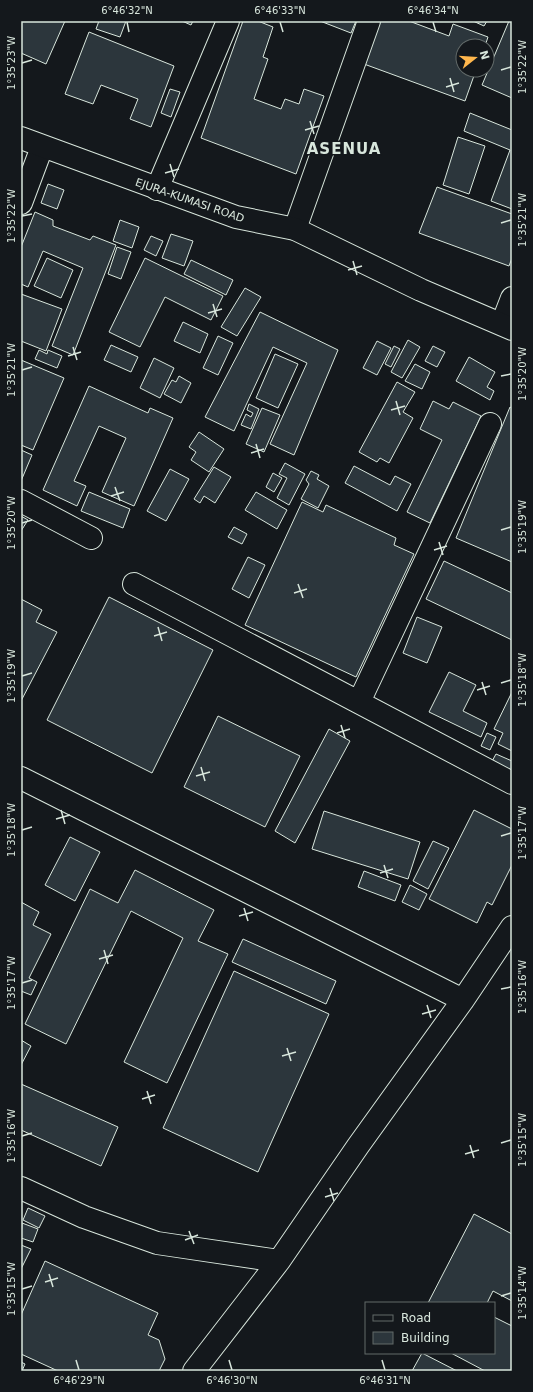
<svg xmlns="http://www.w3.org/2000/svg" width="533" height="1392" viewBox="0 0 533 1392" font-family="'DejaVu Sans',sans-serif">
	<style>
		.building { fill: #2c363c; stroke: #d8e6dc }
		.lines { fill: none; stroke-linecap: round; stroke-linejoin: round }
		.street-casing { stroke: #d8e6dc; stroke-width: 24 }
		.primary-casing { stroke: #d8e6dc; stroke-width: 24 }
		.street { stroke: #14181c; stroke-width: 22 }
		.primary { stroke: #14181c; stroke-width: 22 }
		.ticks { fill: none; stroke: #d8e6dc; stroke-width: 1.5 }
		.labels { text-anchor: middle; stroke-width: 3; stroke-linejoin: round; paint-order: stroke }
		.street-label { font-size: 11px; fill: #d8e6dc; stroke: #14181c }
		.district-label { font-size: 15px; font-weight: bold; letter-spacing: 1px; fill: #d8e6dc; stroke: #14181c }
		.neatline { fill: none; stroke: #d8e6dc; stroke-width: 1.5 }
		.ticks-label { font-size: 10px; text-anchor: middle; fill: #d8e6dc }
	</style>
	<rect width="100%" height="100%" fill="#14181c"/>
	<!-- building -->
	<path class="building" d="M21 21H65L46 64 21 53Z
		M99 21H126L120 37 96 29Z
		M182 21H193L191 25Z
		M243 21H258L273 27 263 57 268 59 254 99 281 109 285 99 299 104 304 89 324 96 296 174 201 138Z
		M320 21H356L351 33Z
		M380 21H409L449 36 453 24 488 37 485 46H463V70H476L465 101 364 64Z
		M473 21H487L484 26Z
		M509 21H512V98L482 85Z
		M89 32 174 66 151 127 130 119 138 99 101 85 93 104 65 94Z
		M170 89 180 92 171 117 161 113Z
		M470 113 512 130V209L491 201 510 150 464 131Z
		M458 137 485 146 469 194 443 185Z
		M48 184 64 190 57 209 41 203Z
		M437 187 512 214V258L509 266 419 233Z
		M35 212 53 220V226L90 240 93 236 116 245 73 355 52 346 83 268 43 251 28 287 21 284V247Z
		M120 220 139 227 132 248 113 241Z
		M171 234 193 241 184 266 162 258Z
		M151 236 163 241 156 256 144 250Z
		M117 247 131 252 121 279 108 274Z
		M47 258 73 270 61 298 34 286Z
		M145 258 223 296 211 320 165 297 140 347 109 332Z
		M191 260 233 280 226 295 184 274Z
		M245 288 261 297 237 336 221 327Z
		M21 294 62 309 46 351 21 341Z
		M260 312 338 350 294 455 270 444 307 363 273 347 234 431 205 417Z
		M183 322 208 334 200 353 174 341Z
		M218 336 233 343 218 375 203 368Z
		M408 340 420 347 402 378 391 372Z
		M377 341 391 348 377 375 363 368Z
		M111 345 138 357 131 372 104 360Z
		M394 346 400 349 391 367 385 364Z
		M433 346 445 352 437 367 425 361Z
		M39 350 47 354 48 350 62 356 57 368 35 359Z
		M275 354 298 364 278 408 256 398Z
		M469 357 495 372 487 387 494 391 490 400 456 381Z
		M154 358 174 368 160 398 140 388Z
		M21 360 64 378 33 450 21 445Z
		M415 364 430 372 422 389 405 381Z
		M179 376 191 383 181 403 164 394 172 380 176 382Z
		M397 382 415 392 403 412 413 418 389 463 380 458 377 462 359 452Z
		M89 386 148 413 150 408 173 418 134 506 102 492 126 438 99 426 74 481 86 486 77 506 43 490Z
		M433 401 449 409 453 402 481 416 430 523 407 512 442 440 420 429Z
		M249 404 259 409 251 429 241 425 246 414 251 417 253 413 247 410Z
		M510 407 512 408V562L456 538Z
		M262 408 280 415 264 452 246 444Z
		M199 432 224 449 209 472 191 460 196 452 189 447Z
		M21 450 32 455 21 481Z
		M285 463 305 474 289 505 277 498 287 478 279 474Z
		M354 466 390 485 395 476 411 484 397 511 345 483Z
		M214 467 231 477 215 503 204 496 200 503 194 499Z
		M170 469 189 479 166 521 147 511Z
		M311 471 319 475 317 479 329 486 318 508 301 499 309 484 306 480Z
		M273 473 282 478 274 492 266 487Z
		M89 492 130 509 123 528 81 511Z
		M256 492 287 510 277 529 245 510Z
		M302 502 323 512 326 505 396 538 394 545 414 554 356 677 245 625Z
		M21 516 28 520 21 531Z
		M234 527 247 534 242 544 228 537Z
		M248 557 265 565 249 598 232 589Z
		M444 561 512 593V640L426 599Z
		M109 597 213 650 152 773 47 720Z
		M21 599 42 610 36 622 57 632 21 701Z
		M417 617 442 627 427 663 403 653Z
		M449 672 476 685 463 711 487 723 481 737 429 712Z
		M512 692V751L498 744 503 733 494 729Z
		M218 716 300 756 265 827 184 787Z
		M329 729 350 741 295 843 275 831Z
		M487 733 496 737 490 750 481 746Z
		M496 754 512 761V775L490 765Z
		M474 810 512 829V865L492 905 487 902 477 923 429 899Z
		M324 811 420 842 408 879 312 849Z
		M70 837 100 852 75 901 45 885Z
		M433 841 449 848 428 889 413 881Z
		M135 870 214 910 198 941 228 954 167 1083 124 1062 183 938 131 911 66 1044 25 1024 90 889 118 903Z
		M364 871 401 885 395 901 358 887Z
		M410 885 427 894 419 910 402 902Z
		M21 902 39 912 33 925 51 934 29 978 37 982 31 995 21 991Z
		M243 939 336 981 326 1004 232 962Z
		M234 971 329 1014 258 1172 163 1128Z
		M21 1040 31 1046 21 1065Z
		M21 1084 118 1127 101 1166 21 1130Z
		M28 1208 45 1216 39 1228 23 1220Z
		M474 1214 512 1234V1301L493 1291 487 1303H428Z
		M22 1223 38 1229 33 1242 21 1238Z
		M21 1245 31 1249 21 1269Z
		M45 1261 158 1313 148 1335 159 1340 165 1359 159 1371H58L21 1354V1315Z
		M494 1317 512 1326V1371H485L451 1353H494Z
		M422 1353 457 1371H412Z
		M21 1362 25 1364 22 1371H21Z"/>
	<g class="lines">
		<!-- street casing -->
		<g class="street-casing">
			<path id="street" d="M157 189 228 21
				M21 203 42 147
				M295 229 369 21
				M502 324 512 298
				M21 501 91 538
				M134 584 512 783
				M359 702 490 424
				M21 778 463 1000
				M21 1188 84 1217 157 1243 279 1261
				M194 1371 279 1261 358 1146 463 1000 512 927"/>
		</g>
		<!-- primary casing -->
		<g class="primary-casing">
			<path id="primary" d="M21 138 236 217 295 229 421 290 512 329"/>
		</g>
		<!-- street -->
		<use href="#street" class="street"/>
		<!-- primary -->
		<use href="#primary" class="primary"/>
	</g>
	<!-- ticks -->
	<path class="ticks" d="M127 22 129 32M280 22 283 32M433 22 436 32M22 63 32 60M501 70 511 67M450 78 454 92M446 87 459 83M310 121 314 134M305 130 319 126M170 164 174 177M165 173 179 169M22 216 32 214M501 223 511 220M353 261 357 275M348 270 362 266M213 304 217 317M208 313 222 309M73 347 77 360M68 356 81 352M22 370 32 367M501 376 511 374M396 401 400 415M391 410 405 406M256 444 260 458M251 453 264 449M115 487 120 501M111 496 124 492M22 523 32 520M501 530 511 527M439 542 443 555M434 550 447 546M298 584 303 598M294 593 307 589M158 627 162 641M154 636 167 632M22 676 32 673M482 682 486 695M501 683 511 680M477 690 490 686M341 725 345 738M337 733 350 729M201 767 205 781M196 776 210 772M61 810 65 824M56 819 70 815M22 830 32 827M501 836 511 833M384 865 388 878M380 873 393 869M244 908 248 921M239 916 253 912M104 950 108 964M99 959 113 955M22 983 32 980M501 989 511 987M427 1005 431 1018M422 1014 436 1010M287 1048 291 1061M282 1056 296 1052M147 1091 151 1104M142 1099 155 1095M22 1136 32 1133M501 1143 511 1140M470 1145 474 1158M465 1154 479 1150M330 1188 334 1201M325 1197 338 1193M189 1231 194 1244M185 1240 198 1235M49 1274 53 1287M45 1282 58 1278M22 1289 32 1286M501 1296 511 1293M76 1360 79 1370M229 1360 232 1370M382 1360 385 1370"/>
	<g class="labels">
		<!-- street labels -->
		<g class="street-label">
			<text transform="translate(190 200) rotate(19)" y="4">EJURA-KUMASI ROAD</text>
		</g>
		<!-- district labels -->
		<g class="district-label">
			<text x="344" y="154">ASENUA</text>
		</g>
	</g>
	<!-- border -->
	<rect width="533" height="1392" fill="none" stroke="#14181c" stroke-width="44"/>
	<!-- legend -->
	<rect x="365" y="1302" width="130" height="52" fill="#14181c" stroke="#626a69"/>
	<rect x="373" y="1315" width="20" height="6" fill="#14181c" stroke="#626a69"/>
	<text x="401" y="1322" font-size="12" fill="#d8e6dc">Road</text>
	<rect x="373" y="1332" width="20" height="12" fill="#2c363c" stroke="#626a69"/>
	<text x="401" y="1342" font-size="12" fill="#d8e6dc">Building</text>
	<!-- north arrow -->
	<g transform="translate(475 58) rotate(73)"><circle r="19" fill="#14181c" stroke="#626a69"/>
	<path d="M0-3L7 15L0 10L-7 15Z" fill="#ffb74d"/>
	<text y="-6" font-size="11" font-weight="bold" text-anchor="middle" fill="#d8e6dc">N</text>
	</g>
	<rect x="22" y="22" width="489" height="1348" class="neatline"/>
	<g class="ticks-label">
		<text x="127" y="14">6°46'32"N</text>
		<text x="280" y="14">6°46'33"N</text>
		<text x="433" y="14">6°46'34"N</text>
		<text transform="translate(11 63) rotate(-90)" y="4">1°35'23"W</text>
		<text transform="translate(522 67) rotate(-90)" y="4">1°35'22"W</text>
		<text transform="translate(11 216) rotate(-90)" y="4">1°35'22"W</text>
		<text transform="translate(522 220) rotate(-90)" y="4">1°35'21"W</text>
		<text transform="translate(11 370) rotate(-90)" y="4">1°35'21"W</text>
		<text transform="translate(522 374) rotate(-90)" y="4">1°35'20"W</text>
		<text transform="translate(11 523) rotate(-90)" y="4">1°35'20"W</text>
		<text transform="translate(522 527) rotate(-90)" y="4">1°35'19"W</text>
		<text transform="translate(11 676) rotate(-90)" y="4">1°35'19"W</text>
		<text transform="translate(522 680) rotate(-90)" y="4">1°35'18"W</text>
		<text transform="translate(11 830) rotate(-90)" y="4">1°35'18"W</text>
		<text transform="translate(522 833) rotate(-90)" y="4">1°35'17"W</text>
		<text transform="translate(11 983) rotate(-90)" y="4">1°35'17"W</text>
		<text transform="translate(522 987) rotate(-90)" y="4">1°35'16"W</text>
		<text transform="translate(11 1136) rotate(-90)" y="4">1°35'16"W</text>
		<text transform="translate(522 1140) rotate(-90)" y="4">1°35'15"W</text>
		<text transform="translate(11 1289) rotate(-90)" y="4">1°35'15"W</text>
		<text transform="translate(522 1293) rotate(-90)" y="4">1°35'14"W</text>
		<text x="79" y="1384">6°46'29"N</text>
		<text x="232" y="1384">6°46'30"N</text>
		<text x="385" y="1384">6°46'31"N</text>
	</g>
</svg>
